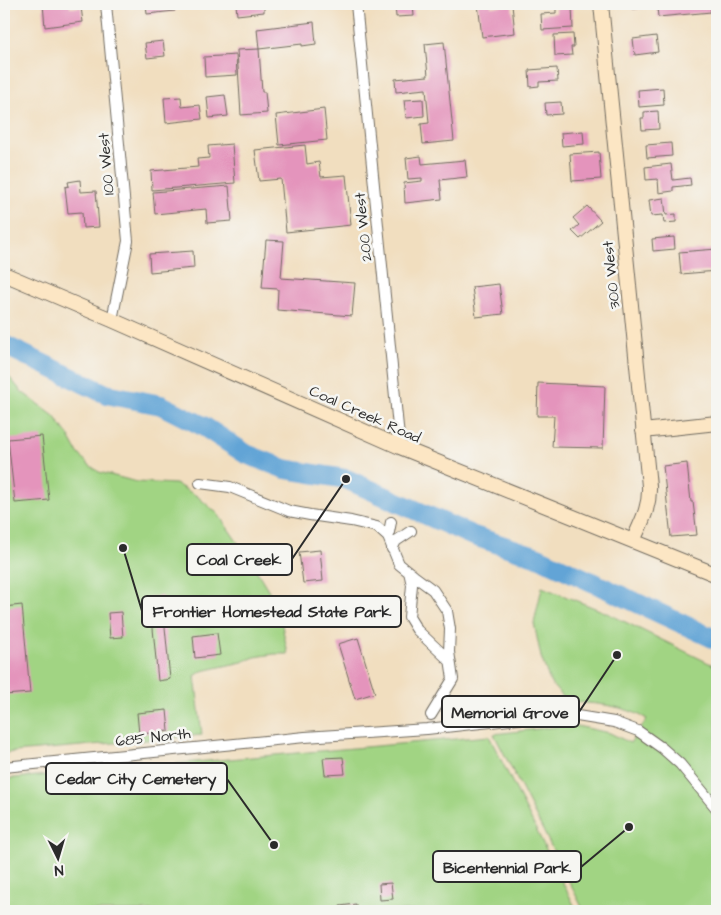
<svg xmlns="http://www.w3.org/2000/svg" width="721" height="915" viewBox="0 0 721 915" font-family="'Architects Daughter',sans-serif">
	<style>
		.green { fill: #a1d483; stroke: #668057 }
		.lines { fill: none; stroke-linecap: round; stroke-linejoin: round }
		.river { stroke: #62a4d6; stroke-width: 20 }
		.building { fill: #e494bc }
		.street-casing { stroke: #706a5f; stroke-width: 12 }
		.secondary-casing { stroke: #706a5f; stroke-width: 16 }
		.street { stroke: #fff; stroke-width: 10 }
		.secondary { stroke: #fce6c4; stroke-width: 14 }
		.labels { text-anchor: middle; stroke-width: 5; stroke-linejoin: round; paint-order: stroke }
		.street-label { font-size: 15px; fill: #2b2b2b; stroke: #f6f6f2 }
		.leader { fill: none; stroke: #2b2b2b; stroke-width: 2 }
		.callout-dot { fill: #2b2b2b; stroke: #f6f6f2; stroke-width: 2 }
		.callout { fill: #f6f6f2; stroke: #2b2b2b; stroke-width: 2 }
		.callout-label { font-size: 16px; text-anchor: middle; font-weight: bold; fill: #2b2b2b }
	</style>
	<rect width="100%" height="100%" fill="#f6f6f2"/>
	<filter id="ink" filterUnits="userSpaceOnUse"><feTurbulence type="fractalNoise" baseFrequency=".02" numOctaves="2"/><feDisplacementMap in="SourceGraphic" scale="10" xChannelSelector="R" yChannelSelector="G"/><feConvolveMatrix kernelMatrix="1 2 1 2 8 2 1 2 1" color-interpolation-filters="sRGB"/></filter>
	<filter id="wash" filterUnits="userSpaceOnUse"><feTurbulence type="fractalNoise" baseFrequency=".0096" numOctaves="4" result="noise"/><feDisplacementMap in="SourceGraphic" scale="20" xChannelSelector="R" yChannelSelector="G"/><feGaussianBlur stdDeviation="1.12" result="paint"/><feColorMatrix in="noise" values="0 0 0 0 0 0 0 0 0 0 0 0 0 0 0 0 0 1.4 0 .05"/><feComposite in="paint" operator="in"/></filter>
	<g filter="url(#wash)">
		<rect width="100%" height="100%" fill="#f1debf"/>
		<!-- green -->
		<path class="green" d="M4 371 22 392 54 416 68 435 78 453 88 464 99 472 137 482 176 484 197 496 218 514 252 563 278 606 288 654H274L255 657 242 662 202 671 195 676 202 735 4 753Z
			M542 587 605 612 717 667V911H584L494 734 572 725 610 733 630 743 647 719C623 705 595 703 568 702L551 684 541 657 534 623Z
			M489 736 577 911H4V779Z"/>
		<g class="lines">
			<!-- river -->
			<path class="river" d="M4 345 106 394 161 405 203 426 246 454 285 469 346 479 471 535 538 557 717 640"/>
		</g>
		<g id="blocks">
			<!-- building -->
			<path class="building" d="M43 4H70V8L81 7 83 22 45 27Z
				M146 4H174L175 11 147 14Z
				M236 4H264V12L237 15Z
				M395 4H413L414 16 396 17Z
				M478 4H491V7L512 5 515 33 482 37Z
				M632 4H710L711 12 658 17 657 7 633 9Z
				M572 7 573 28 542 30 541 14 556 13V8Z
				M314 22 316 44 302 46V44L259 49 257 29Z
				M573 34 574 47H571L572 55 555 56 554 35Z
				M656 36 658 52 635 55 633 39Z
				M163 41 165 56 147 58 145 43Z
				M444 42 454 141 423 144 421 124 429 123 426 89 396 92 395 79 428 76 425 44Z
				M259 49 262 92H265L267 113 241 115 237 50Z
				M236 55 237 75 205 77 204 57Z
				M557 68 558 81 539 82V86L530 87 529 70Z
				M663 88 664 105 639 107 638 90Z
				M225 95 228 116 209 118 207 97Z
				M181 97 182 107 200 105 202 119 166 123 164 98Z
				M423 99 424 116 406 118 404 100Z
				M561 102 562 114 546 115 545 103Z
				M324 109 327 140 279 145 276 115Z
				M658 111 659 129 642 130 641 118H644V112Z
				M583 131 584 144 562 146 561 133Z
				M671 143 672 156 647 158 646 145Z
				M232 144 235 183 152 190 151 171 198 167 197 159 209 158 208 146Z
				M305 145 307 164 319 162 321 177 346 175 351 225 286 232 281 179 259 181 255 150Z
				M599 152 601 179 572 181 570 154Z
				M421 156 422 164 465 160 467 177 440 180 442 199 405 203 404 183 422 181V178L408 179 406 158Z
				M671 164 673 180 690 178 691 185 673 187V191L659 193 658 179 646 180 645 167Z
				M80 180 81 192 96 191 99 227 83 228 82 212 68 213 65 187 69 186 68 182Z
				M229 186 232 221 207 223 206 209 155 214 153 192Z
				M664 198 666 215 676 214V222L664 223 663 215 651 216 649 200Z
				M587 206 601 221 580 239 572 231 579 225 573 218Z
				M674 237 675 249 653 251 652 239Z
				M266 240 284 241 281 278 355 283 352 316 277 310 278 289 262 288Z
				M717 249V271L681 274 679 252Z
				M193 251 194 268 150 272 149 254Z
				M499 284 503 314 476 317 472 287Z
				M538 383 605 386 603 448 552 447 554 416H537Z
				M42 436 49 500 15 503 8 439Z
				M687 463 691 502H693L697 535 671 537 663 466Z
				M320 550 323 581 303 583 299 552Z
				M162 596 170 679 158 681 150 597Z
				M22 605 30 693 4 695V607Z
				M121 612 123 637 110 638 108 613Z
				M217 633 220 655 195 658 193 636Z
				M358 638 375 693 355 699 338 644Z
				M167 710 169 731 139 734 137 713Z
				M343 757 345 774 325 775 323 758Z
				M391 883 393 899 380 900 379 884Z
				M356 904V911H340V906Z"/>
		</g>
	</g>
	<g filter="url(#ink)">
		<use href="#blocks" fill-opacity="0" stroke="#706a5f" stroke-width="1"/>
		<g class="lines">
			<!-- street casing -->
			<g class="street-casing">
				<path id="street" d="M106 4 128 241 112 320
					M356 4 400 447
					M200 483 230 487 289 511 310 515 351 521 377 527 388 537 399 564 414 576 433 590 447 611 450 629 449 652 453 679 431 715
					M388 537 391 522
					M392 549 396 541 411 531
					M409 572 412 585 409 617 417 630 450 661
					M4 767 305 737 427 729 565 714 614 722 638 731 662 748 680 764 717 809"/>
			</g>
			<!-- secondary casing -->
			<g class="secondary-casing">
				<path id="secondary" d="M601 4 649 486C650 507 642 521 633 541
					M4 274 112 320 400 447 717 575
					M643 431 717 423"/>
			</g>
			<!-- street -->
			<use href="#street" class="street"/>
			<!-- secondary -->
			<use href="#secondary" class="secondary"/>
		</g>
	</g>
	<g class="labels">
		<!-- street labels -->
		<g class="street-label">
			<text transform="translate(106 164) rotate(-95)" y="5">100 West</text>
			<text transform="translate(363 227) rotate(-96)" y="5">200 West</text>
			<text transform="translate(611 275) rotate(-96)" y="5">300 West</text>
			<text transform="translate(365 414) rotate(24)" y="5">Coal Creek Road</text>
			<text transform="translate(153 737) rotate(-6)" y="5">685 North</text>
		</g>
	</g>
	<!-- callouts -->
	<path class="leader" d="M346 479L292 559M123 548L142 611M617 655L579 712M274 845L227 779M629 827L581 867"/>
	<g class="callout-dot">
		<circle cx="346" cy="479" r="5"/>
		<circle cx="123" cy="548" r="5"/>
		<circle cx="617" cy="655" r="5"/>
		<circle cx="274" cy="845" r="5"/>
		<circle cx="629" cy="827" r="5"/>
	</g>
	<g class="callout">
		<rect x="187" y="544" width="105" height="31" rx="5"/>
		<rect x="142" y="596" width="259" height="31" rx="5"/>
		<rect x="442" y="696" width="137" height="31" rx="5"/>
		<rect x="46" y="763" width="181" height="31" rx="5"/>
		<rect x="433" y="851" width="148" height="31" rx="5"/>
	</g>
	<g class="callout-label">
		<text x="239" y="565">Coal Creek</text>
		<text x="272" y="617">Frontier Homestead State Park</text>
		<text x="510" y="718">Memorial Grove</text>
		<text x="136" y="784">Cedar City Cemetery</text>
		<text x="507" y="873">Bicentennial Park</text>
	</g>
	<!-- margin -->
	<rect width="721" height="915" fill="none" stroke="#f6f6f2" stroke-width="20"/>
	<!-- north arrow -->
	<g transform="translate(58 858) rotate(175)" stroke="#f6f6f2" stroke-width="4" paint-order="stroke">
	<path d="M0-4L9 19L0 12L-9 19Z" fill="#2b2b2b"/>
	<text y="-8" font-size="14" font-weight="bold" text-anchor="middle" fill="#2b2b2b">N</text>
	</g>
</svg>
